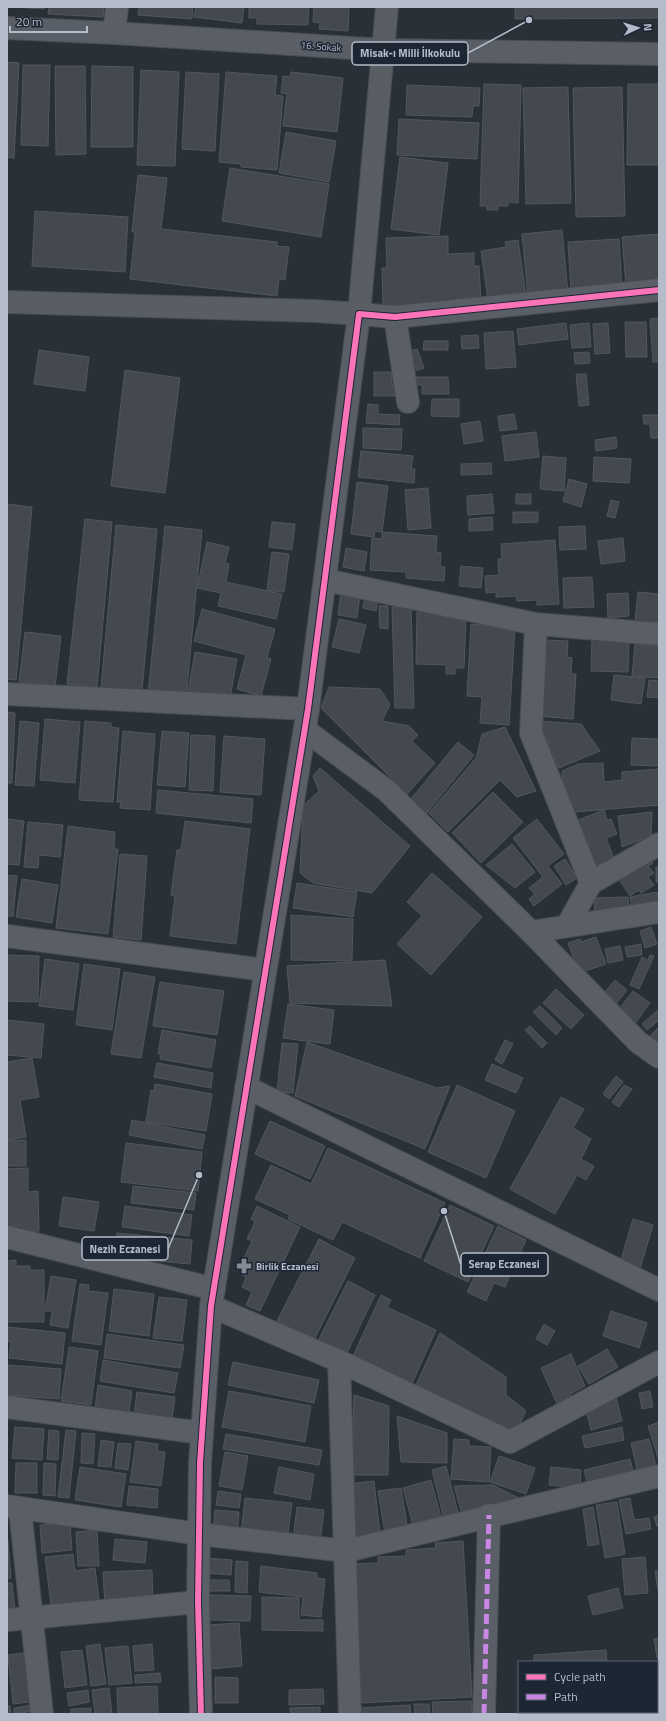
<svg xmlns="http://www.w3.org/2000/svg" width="666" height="1721" viewBox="0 0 666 1721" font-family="'Titillium Web',sans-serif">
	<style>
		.building { fill: #444950; stroke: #52575f }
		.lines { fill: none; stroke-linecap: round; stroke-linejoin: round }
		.minor-casing { stroke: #484c53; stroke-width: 24 }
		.tertiary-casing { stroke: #484c53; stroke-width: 24 }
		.secondary-casing { stroke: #484c53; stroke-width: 24 }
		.minor { stroke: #5a5e66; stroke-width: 22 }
		.tertiary { stroke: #5a5e66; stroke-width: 22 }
		.secondary { stroke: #595d64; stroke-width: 22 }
		.quiet { stroke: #c787e3; stroke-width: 5; stroke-dasharray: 10 5; stroke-linecap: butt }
		.cycleway-casing { stroke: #1d2633; stroke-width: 8 }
		.cycleway { stroke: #fb73b8; stroke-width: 6 }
		.labels { text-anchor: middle; stroke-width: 3; stroke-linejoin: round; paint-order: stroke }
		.street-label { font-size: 10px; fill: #b4bcc9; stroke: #1d2633 }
		.poi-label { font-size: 10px; font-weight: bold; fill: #b4bcc9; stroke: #1d2633; text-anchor: start }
		.leader { fill: none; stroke: #b4bcc9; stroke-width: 1.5 }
		.callout-dot { fill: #b4bcc9; stroke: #1d2633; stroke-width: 1.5 }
		.callout { fill: #1d2633; stroke: #b4bcc9; stroke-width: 1.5 }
		.callout-label { font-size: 11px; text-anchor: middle; font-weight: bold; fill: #b4bcc9 }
	</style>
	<rect width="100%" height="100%" fill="#2a3038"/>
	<!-- building -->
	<path class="building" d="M14 7H44V9Z
		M49 7H104L103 17 48 14Z
		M139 7H193L192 19 138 15Z
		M196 7H244L242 23 194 17Z
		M249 7H309L308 25 257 24V18H249Z
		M314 7H349L348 31 319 29 320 23 313 22Z
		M515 7H659V18L515 19Z
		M7 62 19 63 14 158 7 157Z
		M23 65H50L48 146 21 145Z
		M55 66H85L86 154 56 155Z
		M92 66 133 67V147H91Z
		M141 70 179 72 175 166 137 165Z
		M186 72 219 74 215 151 182 149Z
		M226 72 277 76 275 95 283 96 277 170 241 167V164L219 162Z
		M291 72 343 78 337 132 283 126 287 94 281 93 283 76 290 77Z
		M484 84 521 85 518 203 508 202V206H498V210H487V206H480Z
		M628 84H659V165H627Z
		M407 85 480 88 479 106H473L472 117 406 115Z
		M568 87 571 203 526 204 523 88Z
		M622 87 625 216 576 217 573 88Z
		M399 119 479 123 477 159 397 155Z
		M286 132 336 141 329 182 279 173Z
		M400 157 448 163 439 235 391 229Z
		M230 168 329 184 321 237 222 221Z
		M138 175 167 178 161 229 277 242V246L289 247 285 280 279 279 277 296 130 279 135 232H132Z
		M35 211 128 217 125 272 32 266Z
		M562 230 568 293 528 296 522 234Z
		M659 234V280L626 286 622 237Z
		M448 236V254L474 253V266H479L481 301 383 307 382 268H387L386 238Z
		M619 239 622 289 571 292 568 242Z
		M518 240 526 295 488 300 481 251 506 247 505 242Z
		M659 318V362H653L650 319Z
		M625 322H646L647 357H626Z
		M566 323 568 339 519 345 517 329Z
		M589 323 591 347 572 348 570 325Z
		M608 323 610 353 595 354 593 324Z
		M513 331 516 367 486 369 484 333Z
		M478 335 479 348 462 349 461 336Z
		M424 341H448V350H423Z
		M417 349 424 368 414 371 407 352Z
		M39 350 89 357 85 391 34 384Z
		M589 352 590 363 575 364 574 353Z
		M125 370 180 378 165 493 111 486Z
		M374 372H392V385H396V396H374Z
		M576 374H586L589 405 579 406Z
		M416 377H448L449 394H422V385H416Z
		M432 399H459V417L431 416Z
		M368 404 378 405V414L400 415 399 425 366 423Z
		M514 414 517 429 500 431 498 416Z
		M643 415H659V438H651L650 424H644Z
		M480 421 483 441 464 444 461 424Z
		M363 428 402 429 401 450 363 448Z
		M536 432 539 457 505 461 502 436Z
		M616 437 617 448 596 451 595 440Z
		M361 451 413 456 411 469H415L414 483 358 477Z
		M543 456 566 458 564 491 540 489Z
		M594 457 631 459 629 483 593 481Z
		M491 463 492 474 461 475V464Z
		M569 479 587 484 581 507 563 501Z
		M357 482 388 486 382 532 375 531 374 537 351 534Z
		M428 488 431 528 408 530 405 490Z
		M492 494 494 513 468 515 467 496Z
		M516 494H531V504H516Z
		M611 500 619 502 615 518 607 516Z
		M7 504 32 507 16 680 7 679Z
		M513 512H538V522L513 523Z
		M492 517 493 530 469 531V519Z
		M85 519 112 522 97 687 67 684Z
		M272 522 295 524 292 550 269 547Z
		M116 525 157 529 142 691 101 687Z
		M165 526 202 530 186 698 148 694Z
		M585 526 586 549 560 550 559 527Z
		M382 532 437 536 436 552 441 553 440 566 445 567 444 581 406 578V572L370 570 372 538 382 539Z
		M623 538 625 561 601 564 598 541Z
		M555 540 559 604 537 605V600L517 601 516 596 496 597V592L486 593 485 576 499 575 498 559H502L501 544Z
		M207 542 229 547 225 563 229 564 226 582 282 594 276 619 218 606 221 593 197 588Z
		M346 548 367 552 364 571 343 567Z
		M272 552 289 554 284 592 267 590Z
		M461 566 483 568 481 588 459 586Z
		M592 577 594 607 564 608 563 578Z
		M341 592 360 594 357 618 338 615Z
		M638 592 659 594V625L635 621Z
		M628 593 629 616 608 618 607 594Z
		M365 596 378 598 376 611 363 608Z
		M379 606H388V629L380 628Z
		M411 606 414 708H395L392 607Z
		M202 609 275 629 267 658 271 659 261 696 237 689 246 655 194 641Z
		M417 612 444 613V617L466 618 464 668H455V674H446V665L416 664Z
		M339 619 366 625 359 653 332 647Z
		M471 624 515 627 509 725 480 723 482 697 467 696Z
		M25 632 61 636 55 687 19 682Z
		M592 639 629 640 628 672 591 671Z
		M545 640 568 641 567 657 572 658 571 674H576L573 719 539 716Z
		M635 644 659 646V678L632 676Z
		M195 652 237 659 229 704 187 697Z
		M614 675 645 678 641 704 611 700Z
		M649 680 659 681V698L647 697Z
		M329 687 380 689 390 704 382 721 409 726 418 735 412 741 435 763 407 794 321 708Z
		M7 712 15 713 12 783H7Z
		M45 719 80 722 75 783 40 780Z
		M20 721 39 723 34 786 15 785Z
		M85 721 111 723V727L119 728 113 802 79 800Z
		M539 721 581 724 600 751 559 768Z
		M505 727 536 791 517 797 500 780 448 832 429 813 476 758 482 734Z
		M123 731 155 734 150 810 120 808 121 802H117Z
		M162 731 189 733 185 787 157 785Z
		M191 735 215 736 213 791 189 790Z
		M224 736 265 739 261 795 220 792Z
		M632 738 659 739V766L631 765Z
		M458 742 474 755 427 813 410 800Z
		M603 763 604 782 622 780V772L659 769V805L574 812 563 787 562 771 578 764Z
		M320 768 410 846 372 893 313 883 300 873 303 806 319 791 313 776Z
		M158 790 253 799 251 823 156 813Z
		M493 792 523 822 481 863 452 833Z
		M604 810 607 820 611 819 617 834 606 838 614 859 595 866 578 820Z
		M652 812 651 836 622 847 618 816Z
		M7 819 24 821 19 865 7 864Z
		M537 819 564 854 548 866 562 884 534 906 529 899 535 894 529 888 543 877 513 838Z
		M185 821 250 829 236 944 170 936 175 896 171 895 177 850H181Z
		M28 822 63 825 60 857 39 855 38 868 24 867Z
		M68 826 115 832 114 849H118L108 934 56 928Z
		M512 844 535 872 515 888 486 865Z
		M120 854 147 856 141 940 113 937Z
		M649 857 653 863 648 866 654 873 648 877 654 885 641 893 639 890 630 896 618 878Z
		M565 859 577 878 566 885 554 866Z
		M656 867H659V882H656Z
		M432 873 482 917 431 975 397 944 422 916 407 902Z
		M7 875 17 876 13 916H7Z
		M22 879 58 885 52 923 16 917Z
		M297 883 357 892 353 917 293 908Z
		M657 892 659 903 632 908 630 897Z
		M628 897 629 916 595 917 594 898Z
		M291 915 353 919 352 961 291 960Z
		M651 927 657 944 645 948 640 931Z
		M596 937 606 964 579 973 568 943 580 939 581 942Z
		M641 944 642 955 627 957 625 947Z
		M620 946 623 960 608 963 605 949Z
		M7 951V955L39 956 38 1002 7 1001Z
		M650 955 654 956 639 989 630 985 642 957 648 960Z
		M45 959 79 964 73 1010 39 1006Z
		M385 960 392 1006 290 1003 287 966Z
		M84 964 120 969 112 1030 76 1025Z
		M124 972 155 977 141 1058 111 1054Z
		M615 980 627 990 613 1008 600 998Z
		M160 982 224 991 217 1035 153 1026Z
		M556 989 584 1015 571 1029 543 1003Z
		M633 991 650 1003 634 1025 617 1012Z
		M288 1004 334 1010 330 1044 283 1038Z
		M540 1006 562 1028 556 1035 533 1012Z
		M659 1009V1020L647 1030 642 1024Z
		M7 1020 44 1024 41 1058 7 1055Z
		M530 1026 547 1043 542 1048 525 1030Z
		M659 1027V1045L650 1036Z
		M162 1030 216 1040 211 1068 160 1059 161 1054H158Z
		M505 1040 513 1044 502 1064 495 1060Z
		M307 1042 437 1088 450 1086 425 1149 295 1096Z
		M282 1043 298 1044 293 1093 277 1092Z
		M32 1058 39 1097 20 1100 26 1137 7 1140V1062Z
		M157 1063 213 1073 211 1088 154 1077Z
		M492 1064 523 1078 516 1093 485 1080Z
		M616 1076 623 1082 609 1099 603 1094Z
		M155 1084 212 1094 206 1131 146 1122 151 1090 154 1091Z
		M457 1085 515 1111 486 1178 428 1152Z
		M624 1085 632 1089 619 1107 612 1102Z
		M561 1097 584 1109 573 1128 591 1139 581 1159 594 1166 586 1180 577 1175 555 1214 510 1189Z
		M132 1120 205 1135 202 1149 129 1135Z
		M270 1121 325 1146 310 1179 255 1154Z
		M26 1140V1166H7V1141Z
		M126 1143 202 1152 198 1191 121 1182Z
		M328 1148 445 1203 420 1258 342 1222 333 1240 288 1219 290 1215 255 1199 271 1165 311 1184Z
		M28 1168V1192L38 1191 39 1231 21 1232V1226L7 1227V1169Z
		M133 1186 196 1193 194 1210 131 1203Z
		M63 1197 99 1202 94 1231 59 1226Z
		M450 1205 494 1226 468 1282 424 1261Z
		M125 1206 192 1215 189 1236 122 1227Z
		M257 1206 300 1227 260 1311 246 1305 252 1292 242 1287 246 1277 242 1275 249 1260 244 1258 252 1241 247 1239 255 1222 251 1219Z
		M633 1219 653 1225 640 1269 620 1263Z
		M498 1226 526 1240 505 1287 494 1283 486 1301 467 1292Z
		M117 1233 192 1240 190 1264 114 1257Z
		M319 1239 355 1258 314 1340 277 1321Z
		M16 1260V1266H30V1270H44V1322H7V1261Z
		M51 1276 76 1280 68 1328 50 1325 52 1311H45Z
		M348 1281 375 1295 346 1355 318 1341Z
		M80 1284 89 1285 88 1291 108 1293 101 1345 72 1341Z
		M114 1289 154 1294 149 1336 109 1331Z
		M381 1295 391 1300 387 1307 436 1330 411 1386 352 1358Z
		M159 1297 187 1300 182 1341 153 1338Z
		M611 1311 647 1323 639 1348 603 1336Z
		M544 1324 555 1331 547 1345 536 1339Z
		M8 1327 65 1333 62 1364 9 1358 11 1342 7 1341Z
		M440 1333 506 1377V1395L526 1411 514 1436 415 1387Z
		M107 1334 184 1345 180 1368 104 1358Z
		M69 1347 98 1351 91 1405 61 1401Z
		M607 1349 618 1367 589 1384 578 1366Z
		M571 1354 585 1386 570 1394 572 1397 557 1404 541 1368Z
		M103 1360 178 1373 174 1393 100 1381Z
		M233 1362 319 1380 314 1403 228 1385Z
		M8 1365 61 1369 59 1399 7 1395Z
		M98 1385 132 1391 129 1414 95 1409Z
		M229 1391 311 1406 305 1442 222 1427Z
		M650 1391 653 1407 642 1409 639 1393Z
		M137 1392 175 1397 172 1419 134 1414Z
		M615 1393 622 1421 591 1430 585 1406Z
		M354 1395 389 1406 388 1475H352Z
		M397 1416 447 1433V1463L401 1462Z
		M659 1422V1461L648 1426Z
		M15 1427 44 1429 42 1460 12 1458Z
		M622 1427 624 1440 585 1448 582 1436Z
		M49 1430 59 1431 58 1460 47 1459Z
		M66 1430 76 1431 69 1498 58 1497Z
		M82 1433 95 1434 93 1464 81 1463Z
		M226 1434 322 1450 319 1465 223 1449Z
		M454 1439 469 1440V1446L491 1447 489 1482 451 1479Z
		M649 1439 657 1470 638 1474 631 1443Z
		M101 1440 114 1442 111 1467 98 1466Z
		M136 1441 158 1444 157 1451 165 1452 161 1486 130 1482Z
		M118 1443 131 1444 128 1470 115 1468Z
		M225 1452 248 1456 242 1490 219 1486Z
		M499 1456 535 1468 526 1494 490 1482Z
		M630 1459 634 1474 588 1486 584 1470Z
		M16 1463H37V1493H15Z
		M44 1463 56 1464 55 1496 43 1495Z
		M446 1466 459 1516 444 1519 432 1470Z
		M80 1467 126 1474 121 1507 75 1500Z
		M279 1467 314 1474 310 1500 274 1493Z
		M551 1467 581 1470 580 1488 549 1485Z
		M431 1480 442 1521 414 1529 403 1488Z
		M374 1481 380 1534 353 1537 347 1484Z
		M493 1485 519 1498 462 1514 454 1486Z
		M129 1486 158 1489 157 1508 127 1505Z
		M401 1488 408 1530 385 1533 378 1491Z
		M218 1491 241 1494 239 1508 216 1505Z
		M245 1498 292 1503 287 1541 241 1535Z
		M630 1498 634 1520 649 1518 651 1529 626 1534 619 1500Z
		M617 1502 625 1554 605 1558 596 1505Z
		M297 1507 324 1510 320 1543 293 1540Z
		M593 1507 599 1544 588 1546 583 1509Z
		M215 1510 239 1512 237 1538 213 1536Z
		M659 1515V1526H657L654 1517Z
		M70 1523 72 1550 42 1553 40 1525Z
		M7 1530 11 1578 7 1579Z
		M97 1530 99 1566H78L76 1532Z
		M115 1539 147 1542 145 1563 113 1560Z
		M463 1541 472 1697 362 1703 353 1564 378 1563V1557L406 1556V1550L436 1548 435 1543Z
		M73 1554 75 1571 95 1568 100 1607 52 1613 45 1557Z
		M645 1557 648 1593 625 1595 622 1559Z
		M206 1558 232 1560 231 1575 206 1573Z
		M236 1561 248 1562 247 1593 235 1592Z
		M261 1566 317 1573V1578L325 1579 321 1617 301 1615 303 1597 259 1592Z
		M152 1570 153 1604 105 1606 103 1572Z
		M655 1571H659V1590H658Z
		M209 1580H229L230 1591H209Z
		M7 1583H12L15 1610 7 1611Z
		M618 1588 623 1608 593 1615 588 1596Z
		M210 1595 251 1596 250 1621 209 1620Z
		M262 1597 299 1598V1620H323V1631L262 1630Z
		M239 1623 242 1666 212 1669 208 1625Z
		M659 1638V1658H657L654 1639Z
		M100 1644 106 1684 91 1686 86 1646Z
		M152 1644 154 1670 135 1671 133 1646Z
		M128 1646 132 1683 109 1685 105 1648Z
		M82 1650 87 1685 65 1688 61 1652Z
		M606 1650 607 1662H534V1655Z
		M31 1652 36 1701 13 1704 8 1655Z
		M160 1673 161 1682 135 1683V1675Z
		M215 1677 238 1678V1703H215Z
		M657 1679 659 1714H619V1712H657Z
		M157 1686 158 1714H118L117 1688Z
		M109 1688 112 1714H95L92 1690Z
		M323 1689 324 1704 289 1705V1690Z
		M88 1690 89 1702 69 1706 67 1693Z
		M472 1701V1714H433L432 1702Z
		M414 1704H429L430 1714H415Z
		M32 1705 34 1711 14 1714V1708Z
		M410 1705 411 1714H360V1708Z
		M7 1706H10L11 1714H7Z
		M320 1707V1714H291L290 1708Z
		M91 1708V1714H71V1709Z
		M537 1712H611V1714H537Z"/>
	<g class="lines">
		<!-- minor casing -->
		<g class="minor-casing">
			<path id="minor" d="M7 28 114 33 383 50 659 54
				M114 33 117 7
				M395 317 408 402
				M325 580 536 624 659 634
				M536 624 531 733 591 883
				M7 694 308 709
				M305 730 386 790 531 932 638 1042 659 1057
				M567 926 591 883 659 844
				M531 932 659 912
				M7 936 265 970
				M246 1087 659 1290
				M7 1237 214 1289
				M211 1306 339 1361 510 1442 659 1362
				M339 1361 350 1714
				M7 1407 202 1433
				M7 1506 199 1534 346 1551 659 1476
				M7 1620 198 1602
				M484 1714 489 1515"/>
		</g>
		<!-- tertiary casing -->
		<g class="tertiary-casing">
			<path id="tertiary" d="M20 1509 42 1714
				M201 1714 198 1602 200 1463 211 1306 308 709 359 314 395 317 659 290"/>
		</g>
		<!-- secondary casing -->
		<g class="secondary-casing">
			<path id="secondary" d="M7 302 315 311 359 314 387 7"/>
		</g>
		<!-- minor -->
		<use href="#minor" class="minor"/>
		<!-- tertiary -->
		<use href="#tertiary" class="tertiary"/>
		<!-- secondary -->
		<use href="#secondary" class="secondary"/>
		<!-- quiet -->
		<path class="quiet" d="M484 1714 489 1515"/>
		<!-- cycleway casing -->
		<g class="cycleway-casing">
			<path id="cycleway" d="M201 1714 198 1602 200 1463 211 1306 308 709 359 314 395 317 659 290"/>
		</g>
		<!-- cycleway -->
		<use href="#cycleway" class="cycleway"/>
	</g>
	<!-- icons -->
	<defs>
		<g id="pharmacy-bare" transform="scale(1.2)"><path d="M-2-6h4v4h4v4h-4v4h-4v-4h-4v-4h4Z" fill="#848b96" stroke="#1d2633" stroke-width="2.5" paint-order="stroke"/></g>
	</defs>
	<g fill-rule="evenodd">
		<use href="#pharmacy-bare" x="244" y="1266"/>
	</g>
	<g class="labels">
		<!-- street labels -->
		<g class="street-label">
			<text transform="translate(321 46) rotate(4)" y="4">16. Sokak</text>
		</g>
		<!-- poi labels -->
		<g class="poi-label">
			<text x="256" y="1270">Birlik Eczanesi</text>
		</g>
	</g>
	<!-- callouts -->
	<path class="leader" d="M529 20L468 53M199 1175L168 1249M444 1211L461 1265"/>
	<g class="callout-dot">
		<circle cx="529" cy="20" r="4"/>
		<circle cx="199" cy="1175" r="4"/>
		<circle cx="444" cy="1211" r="4"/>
	</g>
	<g class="callout">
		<rect x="352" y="42" width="116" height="23" rx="4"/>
		<rect x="82" y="1237" width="86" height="23" rx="4"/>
		<rect x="461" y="1253" width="87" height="23" rx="4"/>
	</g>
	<g class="callout-label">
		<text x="410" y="57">Misak-ı Milli İlkokulu</text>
		<text x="125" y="1253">Nezih Eczanesi</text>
		<text x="504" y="1268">Serap Eczanesi</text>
	</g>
	<!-- border -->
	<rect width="666" height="1721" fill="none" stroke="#b4bcc9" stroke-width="16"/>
	<!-- legend -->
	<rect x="518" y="1661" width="140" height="52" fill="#1d2633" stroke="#59626f"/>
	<rect x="526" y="1674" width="20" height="6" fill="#fb73b8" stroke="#59626f"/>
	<text x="554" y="1681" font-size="12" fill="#b4bcc9">Cycle path</text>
	<rect x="526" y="1694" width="20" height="6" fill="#c787e3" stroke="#59626f"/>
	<text x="554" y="1701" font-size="12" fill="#b4bcc9">Path</text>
	<!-- north arrow -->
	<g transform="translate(638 28) rotate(86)" stroke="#1d2633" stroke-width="3" paint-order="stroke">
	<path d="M0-3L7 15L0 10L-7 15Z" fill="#b4bcc9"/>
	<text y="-6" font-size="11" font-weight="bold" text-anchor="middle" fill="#b4bcc9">N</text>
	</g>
	<!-- scale -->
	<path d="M10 26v6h77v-6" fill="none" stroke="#b4bcc9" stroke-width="2"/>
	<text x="16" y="26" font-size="12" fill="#b4bcc9" stroke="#1d2633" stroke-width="3" paint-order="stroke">20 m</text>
</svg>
